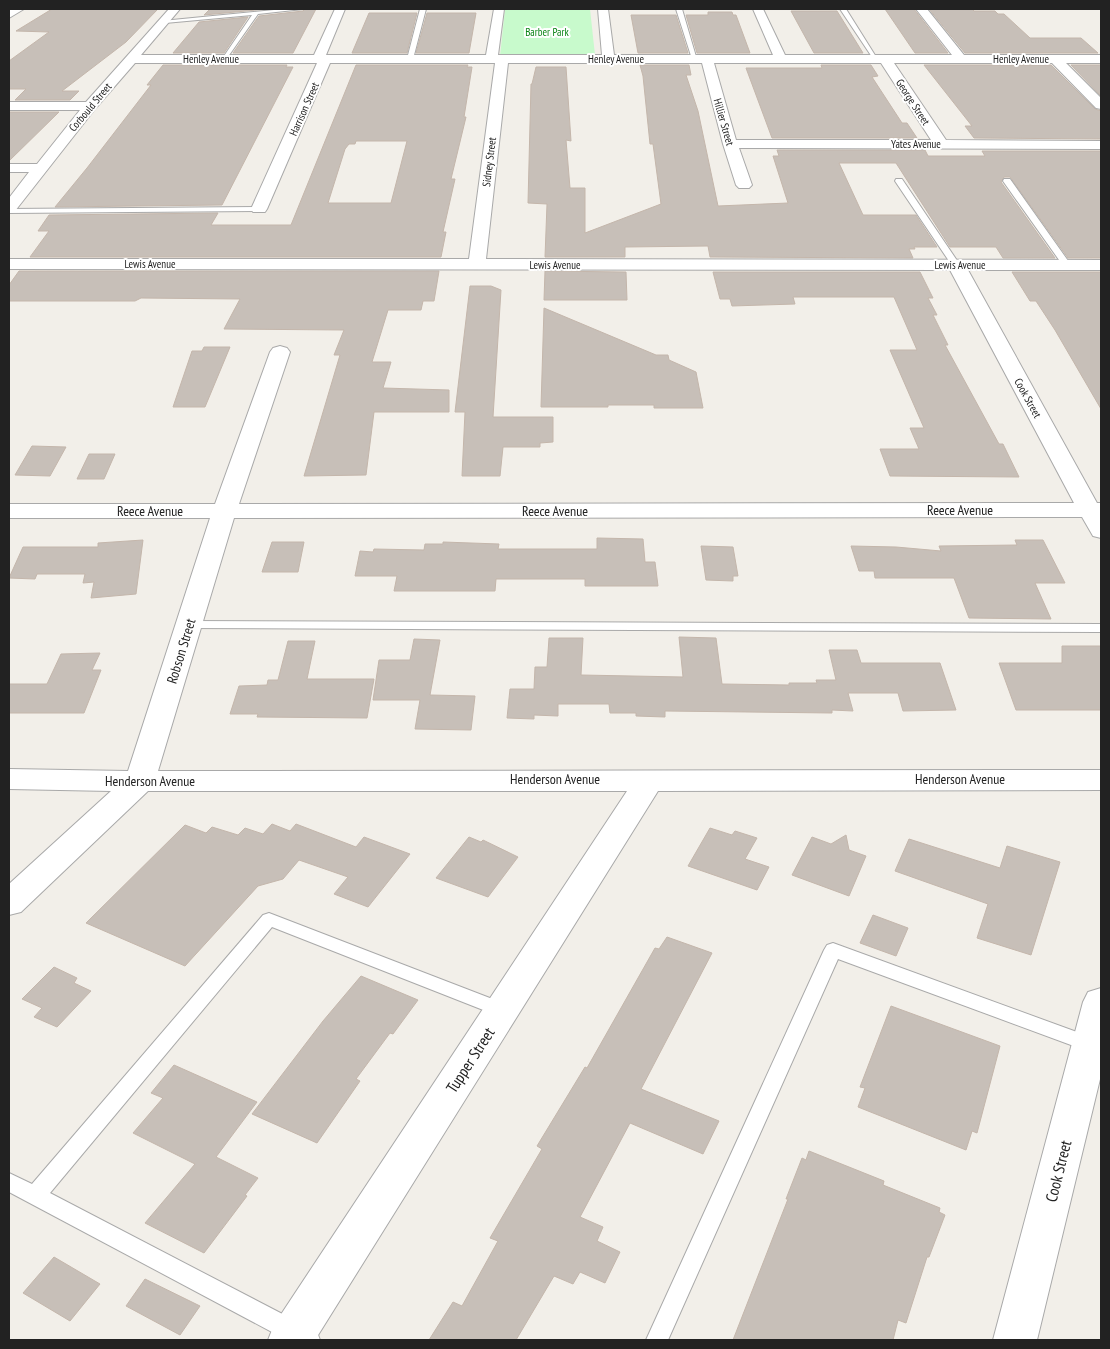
<svg xmlns="http://www.w3.org/2000/svg" width="1110" height="1349" viewBox="0 0 1110 1349" font-family="'PT Sans Narrow',sans-serif">
	<style>
		.park { fill: #c8facc }
		.building { fill: #c7bfb8; stroke: #c4b6ab; fill-rule: evenodd }
		.lines { fill: none; stroke-linecap: round; stroke-linejoin: round }
		.lane-casing { stroke: #a9a9a9; stroke-width: 2 }
		.street-casing { stroke: #a9a9a9; stroke-width: 2 }
		.lane { fill: #fff; fill-rule: evenodd }
		.street { fill: #fff; fill-rule: evenodd }
		.labels { text-anchor: middle; stroke-width: 4; stroke-linejoin: round; paint-order: stroke }
		.far-park-label { font-size: 11px; fill: #0c8416; stroke: #fff }
		.far-street-label { font-size: 11px; fill: #222; stroke: #fff }
		.street-label { font-size: 14px; fill: #222; stroke: #fff }
		.near-street-label { font-size: 16px; fill: #222; stroke: #fff }
	</style>
	<rect width="100%" height="100%" fill="#f2efe9"/>
	<!-- park -->
	<path class="park" d="M505 9H590L595 55 500 56Z"/>
	<!-- building -->
	<path class="building" d="M52 9H158L126 42 62 91H79L70 100H15L26 89H9V61L49 32 16 31Z
		M210 9H267L204 15Z
		M305 9H316L293 53H233L259 16 303 11Z
		M885 9H914L948 53H915Z
		M929 9H972L974 11H995L998 14H1004L1030 38H1081L1098 53H965Z
		M791 11H837L863 53H814Z
		M708 12H732L733 15H736L750 53H697L686 15H708Z
		M369 13H417L407 53H352Z
		M427 13H476L469 53H416Z
		M631 15H676L688 53H638Z
		M248 17 224 53H173L199 22Z
		M163 65H287L286 67H293L222 205 55 207 87 168 151 85H147Z
		M356 65H468L467 67H472L464 117H466L451 179H455L443 232H446L441 257H30L49 231H38L49 215 218 213 211 225H291ZM356 141H407L391 203H328L345 149 349 144H355Z
		M640 65H689L691 75H686L698 111 718 206 788 203 773 156H779L777 150H925L928 156H985L982 151H1101V258H1068L1010 177H1004L1001 182 1055 258H1003L996 247H950L896 163H839L863 215H916L937 247H914L915 249H909L913 258 710 257 708 246 625 247V257H545L547 204 528 203 531 84H532L536 67H566L571 141 566 140 570 188H585V233L661 204 653 144H650L643 76Z
		M821 65H871L878 76 872 77 902 123H907L917 138H772L746 68H822Z
		M924 65H1051L1095 109 1101 111V139L974 138 965 126H972Z
		M1071 65H1101V96Z
		M9 112H59L9 161Z
		M19 271H439L434 301H423L421 310H388L372 362H391L383 388 449 390V412H374L366 475 304 476 340 355H334L344 330 224 329 240 299 141 298 135 301H9V285Z
		M545 271 626 272 627 300H544Z
		M713 272H920L933 298H928L937 315H933L948 345H945L999 444H1003L1019 477 890 476 880 449H919L910 428H924L890 350H917L894 297H793L795 304 732 306 730 299H720Z
		M1012 272H1101V409L1055 330 1036 301H1030Z
		M470 286H491L501 290 493 417H553V442L540 443V447H503L500 476H462L465 412H455Z
		M544 308 656 355H668L669 360 696 372 703 408H654V405H608V407H541Z
		M204 347H230L205 407H173L192 351H202Z
		M32 446 66 447 50 476 15 475Z
		M89 454H115L104 479H77Z
		M597 538 643 539 645 562H655L658 586H585V579H496L495 591H394L397 576H355L360 551 373 552 374 549 424 550 425 544H443V542L499 544 498 549H597Z
		M143 540 136 594 91 598 94 582 83 583 85 574H37L35 579 9 578 23 547H98V543Z
		M1015 540H1043L1065 583H1035L1051 619 969 618 954 578H875L874 571H859L851 546 896 547 941 551 939 546 1017 545Z
		M272 542H304L298 572H262Z
		M701 546 733 547 738 576H733V581L706 580Z
		M679 637 716 638 722 684 789 685V683H817L816 680H836L829 650H857L861 663H940L956 710 903 711 898 693H848L853 711 832 710V713L665 711V717L636 716V713H610L609 704H558V716L534 715V719L507 718 510 689H534L535 667H547L549 638H583L581 675 683 677Z
		M414 639 440 640 430 695 475 696 471 730 415 729 420 700H373L379 660H410Z
		M288 641H315L307 679H374L367 718 257 717 258 714H230L239 686 267 685 268 680H278Z
		M1062 646H1101V710H1016L999 663H1062Z
		M100 653 92 670H101L84 713H9V684H47L61 654Z
		M272 824 290 831 296 824 356 847 364 837 410 854 368 907 334 894 348 877 299 860 283 879 258 886 185 966 86 923 185 825 206 833 212 827 238 835 245 828 263 834Z
		M710 828 732 835 735 831 757 838 745 859 769 867 757 890 688 866Z
		M846 835 849 850 866 856 849 896 792 875 812 837 831 844Z
		M469 837 481 842 483 840 518 857 488 897 436 878Z
		M909 839 1000 868 1007 846 1060 862 1031 955 977 938 988 904 895 871Z
		M873 915 908 928 896 956 860 943Z
		M667 937 712 953 641 1089 719 1121 703 1154 630 1123 580 1217 603 1227 597 1241 620 1252 605 1283 580 1272 573 1284 554 1276 516 1340H429L453 1302 462 1306 498 1241 490 1238 542 1149 537 1146 585 1067 587 1068 655 948 659 949Z
		M54 967 77 978 74 983 91 991 57 1027 34 1017 42 1008 22 999Z
		M361 976 418 1000 393 1034 390 1033 356 1079 360 1081 317 1143 252 1114 323 1021Z
		M891 1006 1000 1046 977 1133 972 1131 966 1150 858 1107 865 1088 860 1087Z
		M174 1065 257 1102 216 1157 258 1178 245 1195 247 1196 204 1253 145 1223 195 1164 133 1133 163 1098 151 1093Z
		M809 1151 884 1181 883 1185 940 1208 939 1212 945 1215 929 1257H927L906 1323 898 1320 893 1340H733L788 1199H786L802 1158 806 1160Z
		M54 1257 100 1284 70 1321 23 1293Z
		M145 1279 200 1306 180 1335 126 1306Z"/>
	<g class="lines">
		<!-- lane casing -->
		<g class="lane-casing">
			<path id="lane" d="M284 9H303L258 14 225 61 222 59 252 15 165 23 162 21Z
				M420 9H426L413 59 410 61 407 59Z
				M676 9H682L697 60 692 59Z
				M840 9H846L878 60H874Z
				M896 179H902L960 265 959 267H953L895 181Z
				M1004 179H1010L1071 265 1070 267H1064L1003 181Z
				M259 207H262V211L9 213V209Z
				M189 621 1101 624V632L184 628 182 625 184 622Z
				M269 913 508 1005 511 1010 508 1015 502 1017 496 1015 272 927 50 1193 317 1332 320 1340H287L9 1192V1173L32 1184 263 915Z
				M833 943 1096 1039 1099 1044 1096 1049 1090 1052 838 959 668 1340H646L824 950 827 945Z"/>
		</g>
		<!-- street casing -->
		<g class="street-casing">
			<path id="street" d="M12 9H24L9 18V10Z
				M169 9H180L141 55H314L335 9H345L326 55H486L494 9H504L498 55H602L598 9H608L614 55H773L753 9H763L785 55H952L916 9H927L964 55H1101V63H1066L1101 98V109L1096 108 1052 63H894L946 140 1101 141V149L739 148 752 185 749 188H739L736 185 723 144 702 63H508L486 259 1101 260V270H968L1097 503H1101V538L1093 536 1082 517 234 518 158 771 1101 770V790L658 791 315 1340H268L274 1325 627 791H148L21 912 9 915V884L111 791 9 789V769L128 771 210 518H9V504H215L270 352 273 348 280 346 287 348 290 352 239 504 1074 503 950 270 9 269V259H469L495 63H330L267 209 265 212H253L251 209 317 63H135L95 109 15 211 9 213V198L29 172H9V164H37L80 110H9V102H86ZM714 63H881L931 140H736Z
				M1101 988V1075L1037 1340H993L1083 1002 1088 992Z"/>
		</g>
		<!-- lane -->
		<use href="#lane" class="lane"/>
		<!-- street -->
		<use href="#street" class="street"/>
	</g>
	<g class="labels">
		<!-- far-park labels -->
		<g class="far-park-label">
			<text x="547" y="36">Barber Park</text>
		</g>
		<!-- far-street labels -->
		<g class="far-street-label">
			<text x="211" y="63">Henley Avenue</text>
			<text x="616" y="63">Henley Avenue</text>
			<text x="1021" y="63">Henley Avenue</text>
			<text transform="translate(913 102) rotate(57)" y="4">George Street</text>
			<text transform="translate(90 107) rotate(-50)" y="4">Corbould Street</text>
			<text transform="translate(304 109) rotate(-66)" y="4">Harrison Street</text>
			<text transform="translate(724 122) rotate(74)" y="4">Hillier Street</text>
			<text x="916" y="148">Yates Avenue</text>
			<text transform="translate(489 162) rotate(-83)" y="4">Sidney Street</text>
			<text x="150" y="268">Lewis Avenue</text>
			<text x="555" y="269">Lewis Avenue</text>
			<text x="960" y="269">Lewis Avenue</text>
			<text transform="translate(1028 398) rotate(61)" y="4">Cook Street</text>
		</g>
		<!-- street labels -->
		<g class="street-label">
			<text x="960" y="515">Reece Avenue</text>
			<text x="150" y="516">Reece Avenue</text>
			<text x="555" y="516">Reece Avenue</text>
			<text transform="translate(181 651) rotate(-73)" y="5">Robson Street</text>
			<text x="555" y="784">Henderson Avenue</text>
			<text x="960" y="784">Henderson Avenue</text>
			<text x="150" y="786">Henderson Avenue</text>
		</g>
		<!-- near-street labels -->
		<g class="near-street-label">
			<text transform="translate(470 1060) rotate(-57)" y="6">Tupper Street</text>
			<text transform="translate(1058 1171) rotate(-76)" y="6">Cook Street</text>
		</g>
	</g>
	<!-- border -->
	<rect width="1110" height="1349" fill="none" stroke="#222222" stroke-width="20"/>
</svg>
